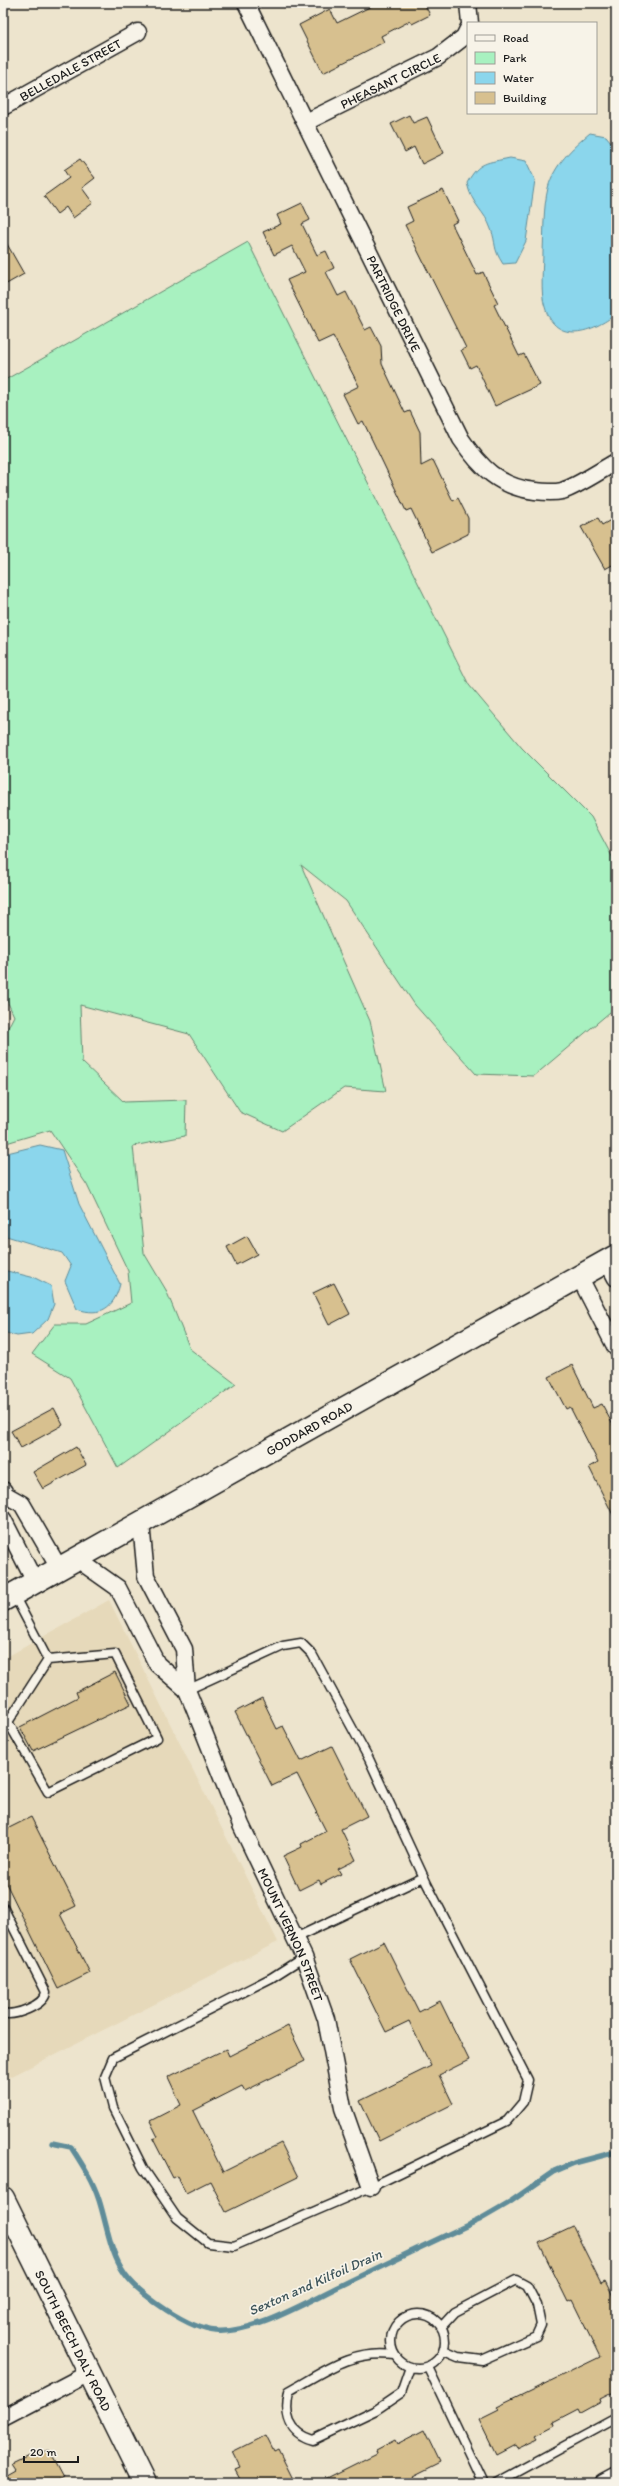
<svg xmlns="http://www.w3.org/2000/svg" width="619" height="2486" viewBox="0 0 619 2486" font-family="Itim,sans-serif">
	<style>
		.built { fill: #e6d9ba }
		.green { fill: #a8f1c0; stroke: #62866e }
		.water { fill: #8bd6ec; stroke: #5f8c99 }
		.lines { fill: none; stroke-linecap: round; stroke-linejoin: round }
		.stream { stroke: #5f8c99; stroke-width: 5.5 }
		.building { fill: #d7c08f; stroke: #1c1c1c }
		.lane-casing { stroke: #1c1c1c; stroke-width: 11 }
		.street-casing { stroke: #1c1c1c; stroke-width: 19 }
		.secondary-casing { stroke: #1c1c1c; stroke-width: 25 }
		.lane { stroke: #f7f3e8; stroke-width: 8 }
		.street { stroke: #f7f3e8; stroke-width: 16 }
		.secondary { stroke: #f7f3e8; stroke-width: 22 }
		.labels { text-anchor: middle; stroke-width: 3.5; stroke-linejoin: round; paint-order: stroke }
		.street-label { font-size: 13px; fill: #1c1c1c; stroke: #f7f3e8 }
		.water-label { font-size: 14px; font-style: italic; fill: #3d545a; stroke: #f7f3e8 }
	</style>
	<rect width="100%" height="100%" fill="#ede4cd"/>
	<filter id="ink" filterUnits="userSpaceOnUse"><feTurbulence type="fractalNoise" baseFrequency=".025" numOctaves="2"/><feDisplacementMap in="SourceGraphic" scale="8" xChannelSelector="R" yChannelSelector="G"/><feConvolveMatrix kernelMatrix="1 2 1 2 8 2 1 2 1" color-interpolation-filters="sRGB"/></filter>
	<g filter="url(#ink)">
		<!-- built -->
		<path class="built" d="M109 1600 278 1942 4 2080 3 1659Z"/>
		<!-- green -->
		<path class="green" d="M248 242 469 685 522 748 591 817 616 864V1007L534 1076 476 1074 415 1005 346 901 301 865 370 1021 386 1091 344 1088 282 1131 240 1112 189 1034 80 1005 82 1062 124 1102 186 1100 185 1136 133 1146 144 1253 166 1290 190 1349 236 1384 118 1468 70 1378 32 1354 55 1324H86L131 1303 128 1271 87 1185 50 1130 3 1144V1037L14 1016 3 992V381Z"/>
		<!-- water -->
		<path class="water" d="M590 133 606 136 616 148V314C593 332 556 346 545 307 540 294 543 267 543 252 544 231 543 209 548 188 554 165 572 148 590 133Z
			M510 158 526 161 535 180 526 241 515 263 503 264C492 247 497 245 491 229 485 211 472 206 467 183 479 161 487 163 510 158Z
			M40 1145 62 1150 79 1204 120 1284C114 1308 101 1317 77 1309L65 1281 71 1266 62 1253 3 1235V1154Z
			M3 1270 35 1278 51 1286 54 1304 48 1319 32 1334 17 1336 3 1332Z"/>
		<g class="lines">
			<!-- stream -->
			<path class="stream" d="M3 42H4
				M52 2143 71 2147C82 2164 93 2181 99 2200 107 2225 110 2253 125 2274 141 2296 189 2329 216 2331 254 2334 308 2301 342 2285 388 2263 433 2241 479 2220L510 2202 553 2172 574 2163 616 2152"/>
		</g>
		<!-- building -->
		<path class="building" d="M378 3H424L430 15 412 24 410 21 381 36 384 42 323 73 299 25 330 9 337 23Z
			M409 115 413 123 427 117 444 153 422 164 414 147 405 152 391 124Z
			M80 159 95 178 82 188 93 203 73 218 66 207 57 214 44 196 69 178 64 170Z
			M443 190 458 221 452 224 477 275 483 272 498 303 494 305 519 356 524 354 540 385 495 406 476 365 470 368 461 350 466 348 405 225 413 221 407 207Z
			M302 203 310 220 302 224 317 255 326 251 334 268 326 272 338 296 346 292 365 330 371 327 381 346 382 364 405 413 410 411 420 432 421 466 433 460 453 501 458 498 468 518V534L432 552 411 509 406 511 363 421 358 424 343 394 359 386 333 336 318 343 287 280 305 272 292 246 274 255 263 232 281 224 277 215Z
			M3 237 24 274 3 286Z
			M616 517V563L605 569 581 527 598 518 602 525Z
			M247 1236 257 1254 236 1265 227 1247Z
			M334 1283 350 1314 329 1325 313 1293Z
			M572 1365 593 1408 602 1404 616 1431V1521L589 1467 598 1462 570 1407 566 1409 549 1377Z
			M54 1408 63 1425 21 1448 11 1431Z
			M76 1447 86 1465 43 1489 33 1472Z
			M115 1672 131 1704 33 1751 20 1727 78 1697 76 1692Z
			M262 1698 277 1729 283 1726 301 1761 332 1746 367 1816 341 1829 356 1860 338 1869 341 1874 321 1884 319 1880 299 1890 283 1856 302 1847 301 1844 326 1831 297 1774 272 1786 235 1712Z
			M31 1817 76 1906 60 1914 90 1973 58 1989 3 1877V1831Z
			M384 1942 419 2012 440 2001 469 2060 439 2075 453 2104 379 2141 360 2101 431 2066 409 2021 386 2032 350 1959Z
			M288 2026 305 2061 245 2091 242 2086 193 2111 223 2172 281 2143 298 2177 226 2212 210 2181 186 2193 177 2176 173 2178 153 2139 158 2137 150 2121 181 2105 168 2077 226 2049 229 2056Z
			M573 2227 601 2283 605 2281 616 2303V2391L600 2399 601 2402 581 2413 579 2409 554 2422 555 2425 536 2435 538 2438 517 2448 515 2445 496 2455 479 2420 499 2410 497 2407 600 2357 572 2300 568 2302 539 2243Z
			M424 2430 440 2463 414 2476 418 2483H317L377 2453 376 2450 395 2440 397 2444Z
			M266 2435 274 2451 278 2449 295 2483H242L235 2470 240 2468 232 2452Z
			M49 2450 64 2478 54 2483H3V2478L17 2470 13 2464 40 2451 41 2454Z"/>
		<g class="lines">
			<!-- lane casing -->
			<g class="lane-casing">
				<path id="lane" d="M14 1595 48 1660 8 1722 48 1792 157 1738 115 1654 48 1660
					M187 1690 283 1646 301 1643 312 1654 369 1759 427 1884 528 2080 523 2102 507 2121 371 2187 234 2246 208 2243 177 2218 143 2168 113 2108 105 2077 113 2058 271 1978 304 1957
					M3 1907 46 1992C45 2005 14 2017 3 2013
					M295 1938 424 1877
					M391 2341a27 27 0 1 1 54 0a27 27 0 1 1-54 0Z
					M442 2326 455 2312 516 2280 527 2286 537 2305 541 2325 536 2336 482 2360 458 2357 444 2351
					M394 2355C351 2350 325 2371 289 2391 284 2415 288 2433 313 2440L376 2410 401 2393 410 2367
					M428 2367 483 2483
					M496 2483 616 2418"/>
			</g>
			<!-- street casing -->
			<g class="street-casing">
				<g id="street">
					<path id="s1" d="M246 3 461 439C480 467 499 487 535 491 543 492 553 493 562 491 578 486 601 470 616 462"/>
					<path d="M468 3 470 23"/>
					<path id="s2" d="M3 107 138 32"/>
					<path id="s3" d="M306 122 438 57 464 37 468 29"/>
					<path d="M607 1261 616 1278"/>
					<path d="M579 1276 616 1348"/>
					<path d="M3 1490 6 1495 22 1504 59 1568"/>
					<path d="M3 1519 35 1582"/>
					<path d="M77 1559 118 1588 157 1664 187 1690 184 1649 146 1576 141 1523"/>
					<path id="s4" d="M187 1690 241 1825 304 1957 326 2019 343 2108 371 2187"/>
					<path d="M3 2418 91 2372"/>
					<path d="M603 2483 616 2476"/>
				</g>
			</g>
			<!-- secondary casing -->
			<g class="secondary-casing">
				<g id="secondary">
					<path id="s5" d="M3 1600 616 1256"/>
					<path id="s6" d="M3 2198 144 2483"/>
				</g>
			</g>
			<!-- lane -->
			<use href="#lane" class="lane"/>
			<!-- street -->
			<use href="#street" class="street"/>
			<!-- secondary -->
			<use href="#secondary" class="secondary"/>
		</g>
	</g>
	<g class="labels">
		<!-- street labels -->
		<g class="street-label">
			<text dy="5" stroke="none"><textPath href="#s2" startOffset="77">BELLEDALE STREET</textPath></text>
			<text dy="5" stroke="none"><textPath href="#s3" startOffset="94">PHEASANT CIRCLE</textPath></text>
			<text dy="5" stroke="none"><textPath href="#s1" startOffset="335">PARTRIDGE DRIVE</textPath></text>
			<text dy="5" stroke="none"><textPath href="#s5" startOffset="351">GODDARD ROAD</textPath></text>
			<text dy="5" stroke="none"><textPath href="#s4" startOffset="266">MOUNT VERNON STREET</textPath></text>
			<text dy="5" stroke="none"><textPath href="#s6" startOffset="159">SOUTH BEECH DALY ROAD</textPath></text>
		</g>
		<!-- water labels -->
		<g class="water-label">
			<text transform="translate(315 2282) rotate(-24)" y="5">Sexton and Kilfoil Drain</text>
		</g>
	</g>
	<!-- margin -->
	<rect width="619" height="2486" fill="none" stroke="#f7f3e8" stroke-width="16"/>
	<rect x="8" y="8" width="603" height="2470" fill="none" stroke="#1c1c1c" stroke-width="1.5" filter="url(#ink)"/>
	<!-- legend -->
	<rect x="467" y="22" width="130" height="92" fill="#f7f3e8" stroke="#9f9d96"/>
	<rect x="475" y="35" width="20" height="6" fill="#f7f3e8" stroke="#9f9d96"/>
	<text x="503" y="42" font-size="12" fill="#1c1c1c">Road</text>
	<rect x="475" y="52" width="20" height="12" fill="#a8f1c0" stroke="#9f9d96"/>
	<text x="503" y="62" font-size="12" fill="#1c1c1c">Park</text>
	<rect x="475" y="72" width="20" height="12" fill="#8bd6ec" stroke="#9f9d96"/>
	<text x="503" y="82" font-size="12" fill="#1c1c1c">Water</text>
	<rect x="475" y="92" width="20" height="12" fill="#d7c08f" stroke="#9f9d96"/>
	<text x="503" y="102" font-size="12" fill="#1c1c1c">Building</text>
	<!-- scale -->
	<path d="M24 2456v6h54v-6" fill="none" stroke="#1c1c1c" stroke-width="2"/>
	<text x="30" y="2456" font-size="12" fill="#1c1c1c" stroke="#f7f3e8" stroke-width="3" paint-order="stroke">20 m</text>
</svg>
